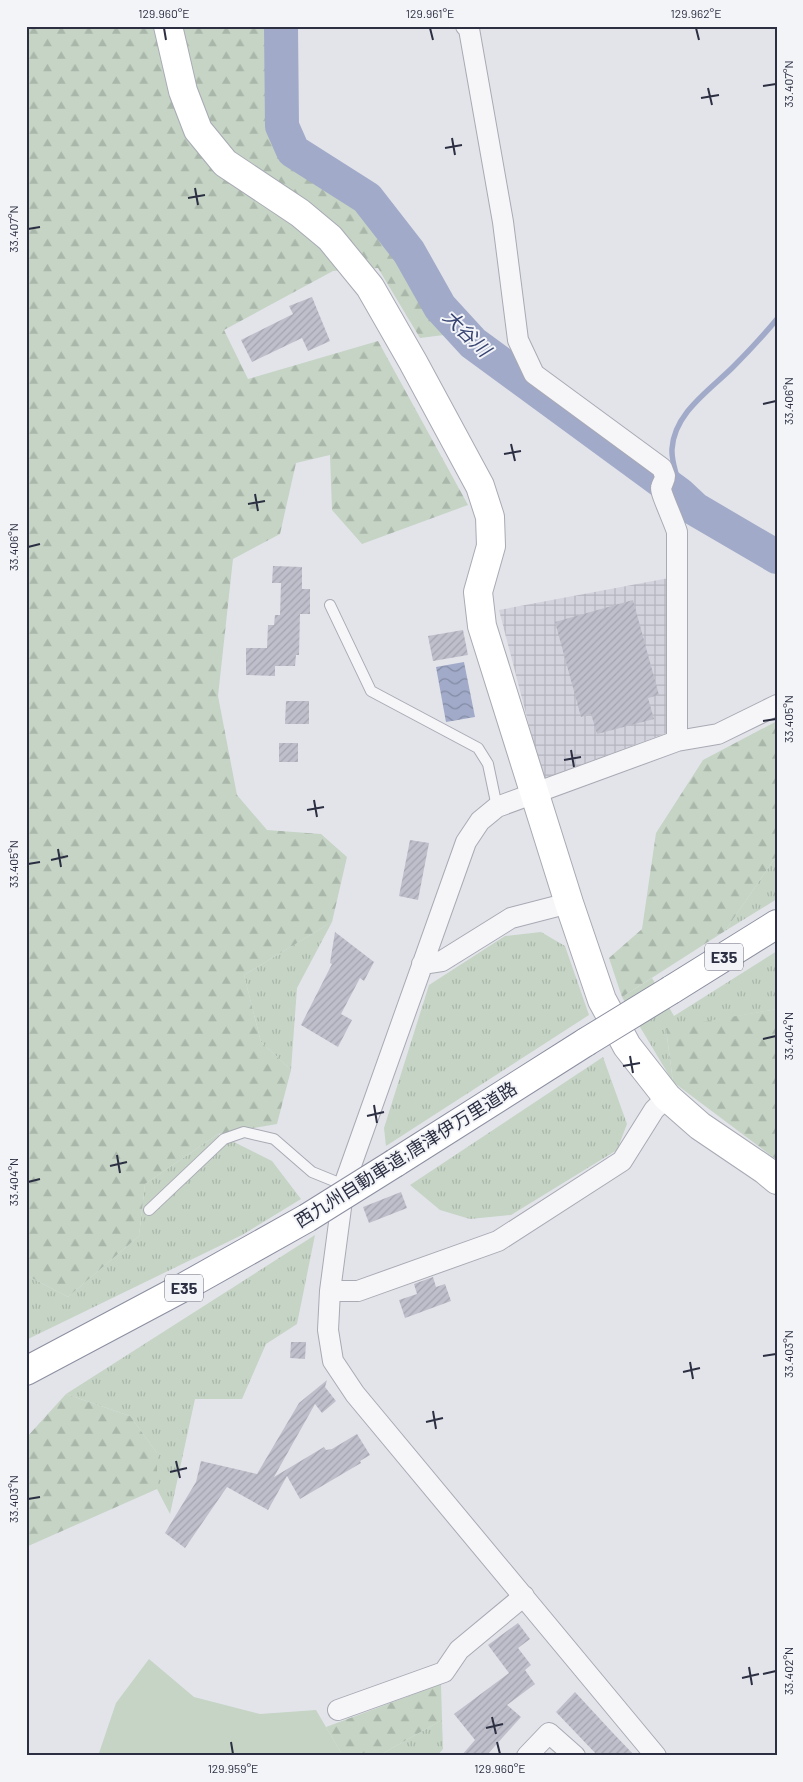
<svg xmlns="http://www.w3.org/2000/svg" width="803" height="1782" viewBox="0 0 803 1782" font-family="Barlow,'Noto Sans JP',sans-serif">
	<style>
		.industrial { fill: url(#industrial-grid) }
		.grass { fill: url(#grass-tufts) }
		.forest { fill: url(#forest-firs) }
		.park { fill: #c5d4c5 }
		.water { fill: url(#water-waves) }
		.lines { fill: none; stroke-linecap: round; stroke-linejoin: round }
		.stream { stroke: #a1aac8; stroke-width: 5.5 }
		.river { stroke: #a1aac8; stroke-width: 34 }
		.building { fill: url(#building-hatch) }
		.lane-casing { stroke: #a8aab4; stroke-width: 12 }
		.street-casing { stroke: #a8aab4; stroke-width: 22 }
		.secondary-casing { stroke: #a8aab4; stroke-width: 30 }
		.highway-casing { stroke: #8c8fa0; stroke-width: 30 }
		.lane { stroke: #f6f6f9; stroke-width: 10 }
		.street { stroke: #f6f6f9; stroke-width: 20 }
		.secondary { stroke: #fff; stroke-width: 28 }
		.highway { stroke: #fff; stroke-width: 28 }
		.highway-bridge-casing { stroke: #8c8fa0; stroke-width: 30; stroke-linecap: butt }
		.highway-bridge { stroke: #fff; stroke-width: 28 }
		.ticks { fill: none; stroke: #2c2f42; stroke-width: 2 }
		.labels { text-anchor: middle; stroke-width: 4; stroke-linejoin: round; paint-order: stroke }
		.shield { fill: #f3f4f8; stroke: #686a79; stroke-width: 1 }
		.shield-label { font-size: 16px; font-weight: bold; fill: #2c2f42 }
		.street-label { font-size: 18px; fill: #2c2f42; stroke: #f3f4f8 }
		.water-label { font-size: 19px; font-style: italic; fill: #384573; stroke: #f3f4f8 }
		.neatline { fill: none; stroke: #2c2f42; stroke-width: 2 }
		.ticks-label { font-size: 12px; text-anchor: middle; fill: #2c2f42 }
	</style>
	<defs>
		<pattern id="industrial-grid" width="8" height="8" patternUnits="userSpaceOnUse" patternTransform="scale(1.25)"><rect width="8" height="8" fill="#d2d3dc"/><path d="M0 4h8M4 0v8" fill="none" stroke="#b4b5be"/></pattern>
		<pattern id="grass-tufts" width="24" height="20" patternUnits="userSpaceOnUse" patternTransform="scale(1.25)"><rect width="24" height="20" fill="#c5d4c5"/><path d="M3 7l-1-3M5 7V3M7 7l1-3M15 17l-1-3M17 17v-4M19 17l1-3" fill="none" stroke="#a9b6aa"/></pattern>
		<pattern id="forest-firs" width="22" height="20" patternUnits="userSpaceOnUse" patternTransform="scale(1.25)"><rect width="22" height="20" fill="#c5d4c5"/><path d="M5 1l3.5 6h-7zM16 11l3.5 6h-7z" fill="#a9b6aa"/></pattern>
		<pattern id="water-waves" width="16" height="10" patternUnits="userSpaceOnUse" patternTransform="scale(1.25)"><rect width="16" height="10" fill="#a1aac8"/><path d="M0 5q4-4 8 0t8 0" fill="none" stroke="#838ba4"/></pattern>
		<pattern id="building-hatch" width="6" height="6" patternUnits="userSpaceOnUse" patternTransform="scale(1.25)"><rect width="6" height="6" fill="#bebfca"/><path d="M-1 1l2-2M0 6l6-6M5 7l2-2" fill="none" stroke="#a3a4af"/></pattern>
	</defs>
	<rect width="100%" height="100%" fill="#e3e4ea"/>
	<!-- industrial -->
	<path class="industrial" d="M669 578V732L543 779 499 610Z"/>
	<!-- grass -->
	<path class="grass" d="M777 855V899L725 931Z
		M332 922 297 988 291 1070 261 1042 244 975Z
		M541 932 565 946 589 1015 386 1146 384 1128 429 985 505 936Z
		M777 951V1009L666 1029 673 1082 622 997 652 978 674 1016Z
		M603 1057 627 1124 617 1150 511 1215 470 1219 440 1210 410 1185Z
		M218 1134 272 1161 301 1199 242 1235 26 1340V1275L68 1297 139 1236 145 1184Z
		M315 1235 297 1324 266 1344 242 1399H195L170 1514 157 1489V1453L130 1416 66 1394Z
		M442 1720 443 1749 437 1756H378Z"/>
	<!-- forest -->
	<path class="forest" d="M26 26H275L276 125 288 155 358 197 405 262 444 335 420 338 378 268 333 271 224 330 248 379 378 341 468 505 362 544 332 510 330 455 296 463 280 534 233 559 218 696 237 795 267 830 321 834 347 857 332 922 244 975 261 1042 291 1070 277 1124 218 1134 145 1184 139 1236 68 1297 26 1275Z
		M777 721V855L725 931 622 997 609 958 642 929 656 833 703 760Z
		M777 1009V1160L673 1082 666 1028Z
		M66 1394 130 1416 157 1453V1489L26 1547V1438Z
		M441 1684 442 1720 378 1756H343L326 1727Z"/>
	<!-- park -->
	<path class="park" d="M149 1659 194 1697 260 1714 316 1710 343 1756H98L116 1703Z"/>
	<!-- water -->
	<path class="water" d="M464 662 475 717 446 722 436 667Z"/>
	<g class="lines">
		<!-- stream -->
		<path class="stream" d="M679 494C680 479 671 465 672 449 674 413 710 390 733 367 748 352 763 336 777 319"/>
		<!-- river -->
		<path class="river" d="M281 26 282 126 293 151 367 198 409 252 440 307 473 343 679 494 695 509 777 557"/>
	</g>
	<!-- building -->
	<path class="building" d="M312 297 330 341 308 351 302 338 252 362 241 340 293 314 289 306Z
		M273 566 302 567V589H310V614H300L299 655H296L295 666H275V676L246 675V648H267L268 625H274L275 615H280L281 583H272Z
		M633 600 659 695 648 698 654 719 597 734 591 714 581 717 555 622Z
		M463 630 468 655 433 661 428 636Z
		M286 701H309V724H285Z
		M279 743H298V762H279Z
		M410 840 429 843 418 900 399 896Z
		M335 932 374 962 364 981 360 978 341 1014 352 1020 338 1047 301 1025 332 964 330 963Z
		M401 1192 407 1208 369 1223 363 1207Z
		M433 1277 436 1287 445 1284 451 1301 405 1318 399 1300 417 1294 414 1284Z
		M291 1342H306L305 1359 290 1358Z
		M327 1380 325 1387 336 1401 322 1413 315 1404 274 1477 324 1447 326 1450 332 1449 357 1434 370 1455 360 1461 361 1463 300 1499 287 1476 268 1510 227 1487 185 1548 165 1533 196 1482 201 1461 257 1474 299 1403Z
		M518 1623 530 1639 518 1648 531 1665 525 1670 535 1684 507 1705 521 1717 486 1756H461L475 1740 454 1714 509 1673 488 1645Z
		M575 1692 612 1732 635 1756H598L556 1712Z"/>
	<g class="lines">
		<!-- lane casing -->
		<g class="lane-casing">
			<path id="lane" d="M330 605 371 691 478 748 488 764 497 807
				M149 1210 224 1139 244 1132 274 1139 312 1172 344 1185"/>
		</g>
		<!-- street casing -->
		<g class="street-casing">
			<path id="street" d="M466 26 469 29 503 222 518 340 534 374 662 468 665 476C665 481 662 483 661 488 660 492 675 524 677 532V741
				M422 964 442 961 511 918 569 903
				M330 1291H358L498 1241 622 1161 654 1110 667 1097
				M338 1710 444 1672 459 1650 524 1596
				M527 1756 549 1733 575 1756
				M656 1756 355 1394 333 1361 328 1330 330 1291 344 1185 466 842 480 821 497 807 677 741 718 734 777 705"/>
		</g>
		<!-- secondary casing -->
		<g class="secondary-casing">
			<path id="secondary" d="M168 26 183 91 198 130 225 163 300 213 330 238 370 287 413 362 480 486 490 517 491 546 478 592 482 626 569 903 602 1000 627 1046 667 1097 700 1126 765 1170 777 1180"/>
		</g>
		<!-- highway casing -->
		<g class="highway-casing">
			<path id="highway" d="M671 990 777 924
				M395 1163 586 1042
				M26 1371 184 1287 307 1218"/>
		</g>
		<!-- lane -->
		<use href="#lane" class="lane"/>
		<!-- street -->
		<use href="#street" class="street"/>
		<!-- secondary -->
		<use href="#secondary" class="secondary"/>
		<!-- highway -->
		<use href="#highway" class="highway"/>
		<!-- highway-bridge casing -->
		<g class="highway-bridge-casing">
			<path id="highway-bridge" d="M586 1042 671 990
				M307 1218 395 1163"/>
		</g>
		<!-- highway-bridge -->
		<use href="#highway-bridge" class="highway-bridge"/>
	</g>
	<!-- ticks -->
	<path class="ticks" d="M164 28 166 40M430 28 433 40M696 28 699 40M763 86 776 84M708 88 712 105M701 98 719 95M452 138 455 155M445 148 462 145M195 188 198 205M188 198 205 195M28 229 40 227M763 404 776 401M511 444 515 461M504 454 521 451M255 494 258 511M248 504 265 501M28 547 40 544M763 721 776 719M571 750 574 767M564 760 581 757M314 800 317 817M307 810 324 807M58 849 61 867M51 860 68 856M28 864 40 862M763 1039 776 1036M630 1056 633 1073M623 1066 640 1063M374 1105 377 1123M367 1116 384 1112M117 1155 120 1173M110 1166 127 1162M28 1182 40 1179M763 1356 776 1354M690 1362 693 1379M683 1372 700 1368M433 1411 436 1429M426 1422 443 1418M176 1461 180 1478M170 1472 187 1468M28 1499 40 1497M749 1667 752 1685M763 1674 776 1671M742 1678 759 1674M492 1717 496 1734M486 1728 503 1724M231 1742 233 1754M497 1742 500 1754"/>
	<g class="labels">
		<!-- shield labels -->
		<g class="shield">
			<rect x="705" y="943.5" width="38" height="27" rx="4"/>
			<rect x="165" y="1274.5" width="38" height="27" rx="4"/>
		</g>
		<g class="shield-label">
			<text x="724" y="963">E35</text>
			<text x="184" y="1294">E35</text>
		</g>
		<!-- street labels -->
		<g class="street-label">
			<text transform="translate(406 1155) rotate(-32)" y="6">西九州自動車道;唐津伊万里道路</text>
		</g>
		<!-- water labels -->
		<g class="water-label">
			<text transform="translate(467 333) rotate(44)" y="7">大谷川</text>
		</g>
	</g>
	<!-- border -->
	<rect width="803" height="1782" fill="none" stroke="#f3f4f8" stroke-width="55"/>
	<rect x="28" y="28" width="748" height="1726" class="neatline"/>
	<g class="ticks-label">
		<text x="164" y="18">129.960°E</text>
		<text x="430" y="18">129.961°E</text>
		<text x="696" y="18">129.962°E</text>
		<text transform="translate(789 84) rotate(-90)" y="4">33.407°N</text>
		<text transform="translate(14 229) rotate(-90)" y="4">33.407°N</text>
		<text transform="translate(789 401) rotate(-90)" y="4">33.406°N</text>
		<text transform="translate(14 547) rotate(-90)" y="4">33.406°N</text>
		<text transform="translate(789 719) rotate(-90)" y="4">33.405°N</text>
		<text transform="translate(14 864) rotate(-90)" y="4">33.405°N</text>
		<text transform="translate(789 1036) rotate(-90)" y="4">33.404°N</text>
		<text transform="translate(14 1182) rotate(-90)" y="4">33.404°N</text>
		<text transform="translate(789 1354) rotate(-90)" y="4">33.403°N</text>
		<text transform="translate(14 1499) rotate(-90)" y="4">33.403°N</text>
		<text transform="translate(789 1671) rotate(-90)" y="4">33.402°N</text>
		<text x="233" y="1773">129.959°E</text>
		<text x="500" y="1773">129.960°E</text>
	</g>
</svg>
